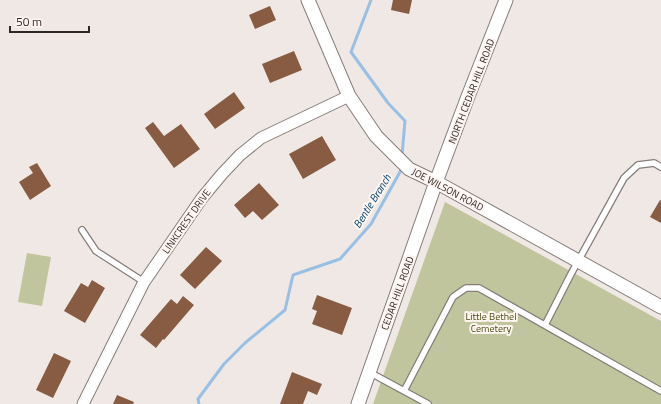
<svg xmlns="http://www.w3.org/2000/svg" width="661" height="404" viewBox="0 0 661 404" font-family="'Titillium Web',sans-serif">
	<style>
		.green { fill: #c1c59d }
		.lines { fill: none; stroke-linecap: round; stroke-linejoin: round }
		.stream { stroke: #98c0e5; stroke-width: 3 }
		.building { fill: #875c43 }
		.service-casing { stroke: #847d79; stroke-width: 8 }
		.minor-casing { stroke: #847d79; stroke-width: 13 }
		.tertiary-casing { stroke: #847d79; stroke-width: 15 }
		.service { stroke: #fff; stroke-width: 5.5 }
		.minor { stroke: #fff; stroke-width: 11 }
		.tertiary { stroke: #fff; stroke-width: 13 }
		.labels { text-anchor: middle; stroke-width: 4; stroke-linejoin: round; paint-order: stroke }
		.street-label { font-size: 10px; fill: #2b2826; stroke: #fef5f1 }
		.park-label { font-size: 10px; fill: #494b10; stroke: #fef5f1 }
		.water-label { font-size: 11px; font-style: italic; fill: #004572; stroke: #fef5f1 }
	</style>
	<rect width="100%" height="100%" fill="#f0e8e4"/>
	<!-- green -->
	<path class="green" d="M445 202 661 321V404H373Z
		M27 253 51 257 42 306 18 302Z"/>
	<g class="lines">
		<!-- stream -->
		<path class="stream" d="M371 0 351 52 388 103 405 121 402 155
			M199 404 198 399 224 364 245 343 285 310 293 275 340 259 371 224 400 172 401 167"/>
	</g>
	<!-- building -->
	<path class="building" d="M393 0H412L409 14 391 10Z
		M270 6 276 20 255 29 249 15Z
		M294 51 302 70 270 83 262 64Z
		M234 92 245 108 215 129 204 114Z
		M153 122 164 136 181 124 200 149 174 168 145 128Z
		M322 136 336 160 303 179 289 154Z
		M37 163 51 186 30 200 19 182 33 173 29 167Z
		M259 183 279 205 262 220 253 211 245 218 234 205Z
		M660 200 661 201V223L650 217Z
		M206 247 222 261 195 289 180 275Z
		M92 280 105 288 85 323 64 311 81 283 88 287Z
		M317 295 352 308 342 335 312 324 317 311 312 309Z
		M183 296 194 305 164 340 163 339 156 348 140 335 171 299 177 304Z
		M54 353 71 361 53 398 36 390Z
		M292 372 322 384 317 395 308 391 303 404H280Z
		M117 395 134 402 133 404H113Z"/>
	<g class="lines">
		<!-- service casing -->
		<g class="service-casing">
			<path id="service" d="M82 230 96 251 144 282
				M545 325 571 274 624 178 638 165 654 163 661 167
				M369 372 428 404
				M404 391 453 297 466 288H479L661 391"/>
		</g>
		<!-- minor casing -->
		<g class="minor-casing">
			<path id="minor" d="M83 404 144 282 202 198 222 174 240 155 261 138 349 96"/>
		</g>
		<!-- tertiary casing -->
		<g class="tertiary-casing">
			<path id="tertiary" d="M308 0 349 96 376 136 409 169 436 182 661 307
				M358 404 436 182 467 99 506 0"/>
		</g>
		<!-- service -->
		<use href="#service" class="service"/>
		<!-- minor -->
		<use href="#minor" class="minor"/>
		<!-- tertiary -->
		<use href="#tertiary" class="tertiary"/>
	</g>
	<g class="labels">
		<!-- street labels -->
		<g class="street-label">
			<text transform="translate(471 91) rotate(-69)" y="4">NORTH CEDAR HILL ROAD</text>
			<text transform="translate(448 189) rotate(28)" y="4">JOE WILSON ROAD</text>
			<text transform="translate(186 221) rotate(-55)" y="4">LINKCREST DRIVE</text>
			<text transform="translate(397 293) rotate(-70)" y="4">CEDAR HILL ROAD</text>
		</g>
		<!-- park labels -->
		<g class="park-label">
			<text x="491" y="320">Little Bethel<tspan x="491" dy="12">Cemetery</tspan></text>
		</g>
		<!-- water labels -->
		<g class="water-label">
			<text transform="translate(372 201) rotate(-58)" y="4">Bentle Branch</text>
		</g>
	</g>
	<!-- scale -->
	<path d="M10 26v6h79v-6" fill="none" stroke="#2b2826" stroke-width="2"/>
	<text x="16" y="26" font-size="12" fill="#2b2826" stroke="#fef5f1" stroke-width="3" paint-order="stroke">50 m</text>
</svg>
